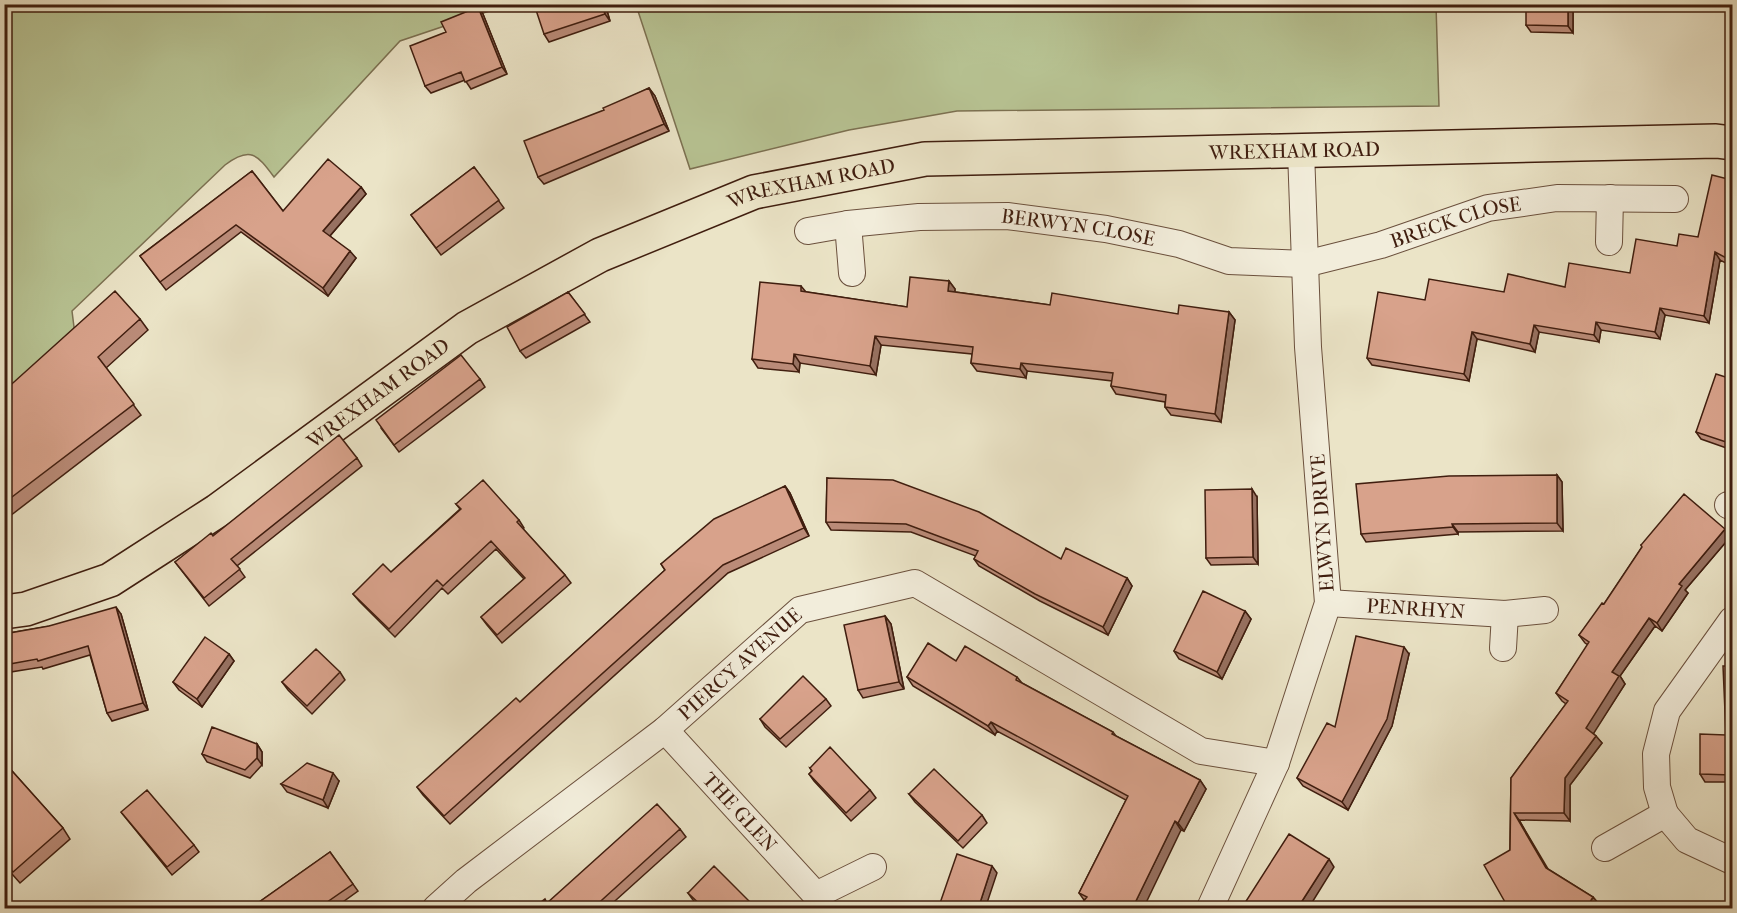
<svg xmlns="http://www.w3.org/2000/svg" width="1737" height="913" viewBox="0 0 1737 913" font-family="'IM FELL French Canon',serif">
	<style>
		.green { fill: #b8c494; stroke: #7c7152; stroke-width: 1.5 }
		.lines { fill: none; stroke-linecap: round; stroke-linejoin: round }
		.street-casing { stroke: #6b503d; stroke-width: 28 }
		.primary-casing { stroke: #401e0f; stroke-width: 36 }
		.street { stroke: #f2eddb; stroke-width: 26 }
		.primary { stroke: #ebe4c7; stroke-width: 33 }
		.wall { fill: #ba8b78; stroke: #401e0f; stroke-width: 1.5 }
		.shaded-wall { fill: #977161; stroke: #401e0f; stroke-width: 1.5 }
		.building { fill: #d8a28b; stroke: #401e0f; stroke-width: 1.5 }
		.labels { text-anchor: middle; stroke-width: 4.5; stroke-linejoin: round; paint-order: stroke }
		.street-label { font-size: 20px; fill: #401e0f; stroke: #f2eddb }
	</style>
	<rect width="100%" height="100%" fill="#ebe4c7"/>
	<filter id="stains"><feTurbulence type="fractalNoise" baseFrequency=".00333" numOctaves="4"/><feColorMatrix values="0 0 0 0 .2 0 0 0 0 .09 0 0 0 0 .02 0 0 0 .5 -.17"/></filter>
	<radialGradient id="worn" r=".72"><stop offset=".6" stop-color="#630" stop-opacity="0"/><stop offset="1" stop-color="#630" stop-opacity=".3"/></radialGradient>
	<!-- green -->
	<path class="green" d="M5 5H507L400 41 274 177C257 154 250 146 225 165L72 311 75 335 5 400Z
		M636 5H1436L1439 106 957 111 849 130 690 169Z"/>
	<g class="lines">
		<!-- street casing -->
		<g class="street-casing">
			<g id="street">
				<path d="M848 224 852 273"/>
				<path id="s1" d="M808 231 848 224 919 217 1007 216 1106 229 1179 244 1229 261 1305 264 1381 245 1488 208 1557 198 1675 199"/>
				<path d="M1609 242 1610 198"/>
				<path d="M1728 505 1732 507"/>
				<path id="s2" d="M1328 603 1505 614 1545 610"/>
				<path d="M1503 648 1505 614"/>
				<path id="s3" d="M665 730 816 895 873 867"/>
				<path d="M1665 814 1657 787 1656 754 1667 711 1732 620"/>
				<path d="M1605 848 1665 814 1687 840 1732 861"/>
				<path id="s4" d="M436 908 466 881 665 730 800 610 915 583 1201 751 1276 763"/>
				<path d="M1210 908 1276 763 1328 603 1308 347 1301 151"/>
			</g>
		</g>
		<!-- primary casing -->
		<g class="primary-casing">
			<g id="primary">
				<path id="s5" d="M4 612 26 609 110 580 217 511 467 328 600 255 754 192 925 159 1716 141 1732 143"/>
			</g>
		</g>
		<!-- street -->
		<use href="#street" class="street"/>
		<!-- primary -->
		<use href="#primary" class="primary"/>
	</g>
	<!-- wall -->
	<path class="wall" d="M605 4 610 21 549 42 544 34Z
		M1573 4V33L1531 32 1526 25Z
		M478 7 483 14 507 74 471 89 465 80 431 93 425 86 446 32Z
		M649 88 655 96 669 131 544 184 538 177 604 110Z
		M474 167 504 208 441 255 411 215Z
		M252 171 283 211 361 187 366 194 330 236 356 258 328 296 241 232 166 290 140 256Z
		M1732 180V266L1720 260 1709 323 1665 315 1660 339 1601 330 1599 342 1539 332 1535 352 1477 339 1469 381 1372 365 1367 358 1425 300 1565 287 1630 273 1677 246 1698 237Z
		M949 281 955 289V292L1050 305 1178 314 1229 312 1235 320 1221 422 1171 415 1165 407V402L1116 394 1111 386 1112 381 1027 371 1026 378 977 371 971 363 972 354 881 345 876 375 800 363 799 372 758 368 752 359 801 286 806 292 907 307Z
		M568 292 590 322 526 358 520 351Z
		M140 319 148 330 106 368 141 415 10 516 4 508V391Z
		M480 379 485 387 399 452 381 428Z
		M1732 379V450L1701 439 1696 432Z
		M357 458 362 466 237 566 245 577 209 606 175 562 213 536Z
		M1557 475 1562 482 1563 531 1458 532V534L1366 542 1361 534Z
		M827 478 1061 559 1127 578 1132 586 1108 635 1040 601 979 566 974 559 976 556 911 532 831 530 826 522Z
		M785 486 790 493 809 536 728 573 450 824 423 795 417 787 520 702 665 570 661 564Z
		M1257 497 1258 564 1211 565 1206 558Z
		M456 504 519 520 524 528 523 529 565 575 571 583 502 643 487 625 481 617 524 579 496 549 448 594 442 588 395 637 359 601 353 594 391 572 460 509Z
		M1725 529 1731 536 1685 590 1688 593 1662 631 1655 626 1620 676 1625 684 1593 733 1602 743 1570 785V821L1519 820 1548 869 1593 897 1599 904 1596 909H1509L1511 778 1566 704 1562 701 1556 693 1588 645 1585 643 1579 635 1604 604 1642 547 1641 545Z
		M1245 611 1251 619 1222 679 1179 659 1174 651Z
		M121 614 148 710 112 721 107 713 90 655 43 669 42 667 4 673V634Z
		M885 616 891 624 904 689 863 698 858 690Z
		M229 654 234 661 202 707 179 690 173 682Z
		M1409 654 1392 726 1348 810 1303 786 1297 778 1335 727Z
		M956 661 1017 677 1022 683 1113 732 1116 736 1200 780 1206 789 1184 831 1181 830 1084 900 1079 893 1126 800 997 731 995 735 913 686 907 677Z
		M1732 666V782H1705L1700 774 1726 735Z
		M340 672 345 680 312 714 288 690 282 682Z
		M826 699 831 706 786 747 765 727 760 719Z
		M257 744 262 752V765L250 778 207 762 202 754Z
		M4 762 63 828 70 839 20 883 4 865Z
		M810 768 870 790 876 798 851 821 814 781 809 774 812 771Z
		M339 781 328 808 287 792 281 784Z
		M909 794 982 815 987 823 963 848 915 802Z
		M121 812 194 845 199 852 172 875Z
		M680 829 686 837 606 909H532L547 903Z
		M330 852 358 891 333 909H243L252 907Z
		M688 893 753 905 756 909H702L693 900Z"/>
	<!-- shaded-wall -->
	<path class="shaded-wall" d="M602 4H605L610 21 605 14Z
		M1568 4H1573V33L1568 26Z
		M478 7 483 14 507 74 502 67Z
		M649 88 655 96 669 131 664 124Z
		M361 187 366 194 328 238 323 231Z
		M350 251 356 258 328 296 323 288Z
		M1715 252 1720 260 1709 323 1704 316Z
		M949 281 955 289 954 299 948 291Z
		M1660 308 1665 315 1660 339 1655 332Z
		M1229 312 1235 320 1221 422 1215 414Z
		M1596 322 1601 330 1599 342 1594 335Z
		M1534 325 1539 332 1535 352 1530 344Z
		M1472 332 1477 339 1469 381 1464 374Z
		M875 336 881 345 876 375 870 366Z
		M794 354 800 363 799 372 793 364Z
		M1021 363 1027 371 1026 378 1020 369Z
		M1557 475 1562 482 1563 531 1557 523Z
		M785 486 790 493 809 536 804 528Z
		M1252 489 1257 497 1258 564 1253 557Z
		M1452 524 1458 532V534L1453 527Z
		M1725 529 1731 536 1685 590 1688 593 1662 631 1657 623 1679 584Z
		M1127 578 1132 586 1108 635 1103 627Z
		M116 607 121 614 148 710 143 703Z
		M1245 611 1251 619 1222 679 1217 672Z
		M885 616 891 624 904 689 899 682Z
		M1649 618 1655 626 1620 676 1625 684 1592 736 1586 728 1612 672Z
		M1404 647 1409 654 1392 726 1348 810 1342 802Z
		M229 654 234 661 202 707 197 699Z
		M991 722 997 731 995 735 988 726Z
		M1596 736 1602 743 1570 785V821L1564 813 1565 778Z
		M257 744 262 752V765L257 758Z
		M333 773 339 781 328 808 323 800Z
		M1200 780 1206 789 1184 831 1178 823Z
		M1514 813 1519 820 1551 876 1546 868Z
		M1175 821 1181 830 1143 909H1132Z
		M1329 859 1334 867 1308 909H1297Z
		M992 866 997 873 985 909H978Z
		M1593 897 1599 904 1596 909H1586Z"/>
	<!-- building -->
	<path class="building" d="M534 4H602L605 14 544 34Z
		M1526 4H1568V26L1526 25Z
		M478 7 502 67 465 82 461 72 425 86 410 46 446 32 441 22Z
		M649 88 664 124 538 177 524 141 604 110 603 108Z
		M328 159 361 187 323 231 350 251 323 288 236 225 160 282 140 256 252 171 283 211Z
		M474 167 499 200 436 248 411 215Z
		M1712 175 1732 180V220L1731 227 1732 228V261L1715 252 1704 316 1660 308 1655 332 1596 322 1594 335 1534 325 1530 344 1472 332 1464 374 1367 358 1378 292 1425 300 1429 279 1504 292 1508 274 1565 287 1569 263 1630 273 1636 239 1677 246 1679 234 1698 237Z
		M910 277 949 281 948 291 1050 305 1052 293 1178 314 1179 305 1229 312 1215 414 1165 407 1166 395 1111 386 1113 373 1021 363 1020 369 971 363 973 347 875 336 870 366 794 354 793 364 752 359 760 282 801 286V291L907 307Z
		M115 291 140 319 98 357 134 404 4 503V391Z
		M568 292 585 314 520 351 507 327Z
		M461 355 480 379 394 445 376 420Z
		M1716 374 1732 379V444L1696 432Z
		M339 435 357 458 231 559 240 569 204 598 175 562 211 533 213 536Z
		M1557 475V523L1452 524 1453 527 1361 534 1356 484 1449 476Z
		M827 478 893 480 979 512 1061 559 1066 548 1127 578 1103 627 1035 594 974 559 978 551 906 524 826 522Z
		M483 480 519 520 517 522 565 575 497 635 481 617 525 578 491 541 443 586 437 580 389 629 353 594 383 564 391 572 461 509 456 504Z
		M785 486 804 528 723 565 444 816 417 787 516 698 520 702 665 570 661 564 714 519Z
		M1252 489 1253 557 1206 558 1205 490Z
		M1684 494 1725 529 1679 584 1682 586 1657 623 1649 618 1612 672 1619 676 1586 728 1596 736 1565 778 1564 813H1514L1546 868 1593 897 1586 909H1509L1484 865 1510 850 1511 778 1568 701 1556 693 1589 642 1579 635 1602 603 1604 604 1642 547 1641 545Z
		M1203 591 1245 611 1217 672 1174 651Z
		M116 607 143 703 107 713 88 646 38 661 37 659 4 665V634L49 626Z
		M885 616 899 682 858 690 844 625Z
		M1356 636 1404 647 1387 719 1342 802 1297 778 1327 723 1335 727Z
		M205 637 229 654 197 699 173 682Z
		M928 643 956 661 965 646 1017 677 1016 680 1113 732 1112 734 1200 780 1178 823 1175 821 1132 909H1077L1087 897 1079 893 1128 796 991 722 988 726 907 677Z
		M316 649 340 672 307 706 282 682Z
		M1723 666H1732V775L1700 774V734L1726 735Z
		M803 676 826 699 780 739 760 719Z
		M212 727 257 744V758L245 770 202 754Z
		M830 747 870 790 846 813 809 774 812 771 810 768Z
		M4 762 63 828 13 872 4 863Z
		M307 763 333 773 323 800 281 784Z
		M934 769 982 815 958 841 909 794Z
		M147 790 194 845 167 867 121 812Z
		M657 804 680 829 592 909H532L545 899 547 903Z
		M1289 834 1329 859 1297 909H1241Z
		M330 852 353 884 317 909H243L249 904 252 907Z
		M957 854 992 866 978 909H938Z
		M714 866 753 905 750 909H705L688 893Z"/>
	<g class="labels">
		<!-- street labels -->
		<g class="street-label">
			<text dy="7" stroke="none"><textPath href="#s5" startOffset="1410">WREXHAM ROAD</textPath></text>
			<text dy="7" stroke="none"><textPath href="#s5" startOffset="924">WREXHAM ROAD</textPath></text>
			<text dy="7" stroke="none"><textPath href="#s1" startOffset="660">BRECK CLOSE</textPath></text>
			<text dy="7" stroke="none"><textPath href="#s1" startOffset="272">BERWYN CLOSE</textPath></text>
			<text dy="7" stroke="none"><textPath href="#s5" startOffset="438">WREXHAM ROAD</textPath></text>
			<text transform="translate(1322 523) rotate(-94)" y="7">ELWYN DRIVE</text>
			<text dy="7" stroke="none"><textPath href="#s2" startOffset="88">PENRHYN</textPath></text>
			<text dy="7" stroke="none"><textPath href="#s4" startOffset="390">PIERCY AVENUE</textPath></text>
			<text dy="7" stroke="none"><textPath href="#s3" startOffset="111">THE GLEN</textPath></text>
		</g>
	</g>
	<!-- margin -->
	<rect width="1737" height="913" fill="none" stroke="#ebe4c7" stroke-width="24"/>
	<rect x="6" y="6" width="1725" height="901" fill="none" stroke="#401e0f" stroke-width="3"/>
	<rect x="12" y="12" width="1713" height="889" fill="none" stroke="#401e0f" stroke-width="1.5"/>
	<rect width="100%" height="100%" filter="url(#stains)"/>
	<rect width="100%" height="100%" fill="url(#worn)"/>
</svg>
